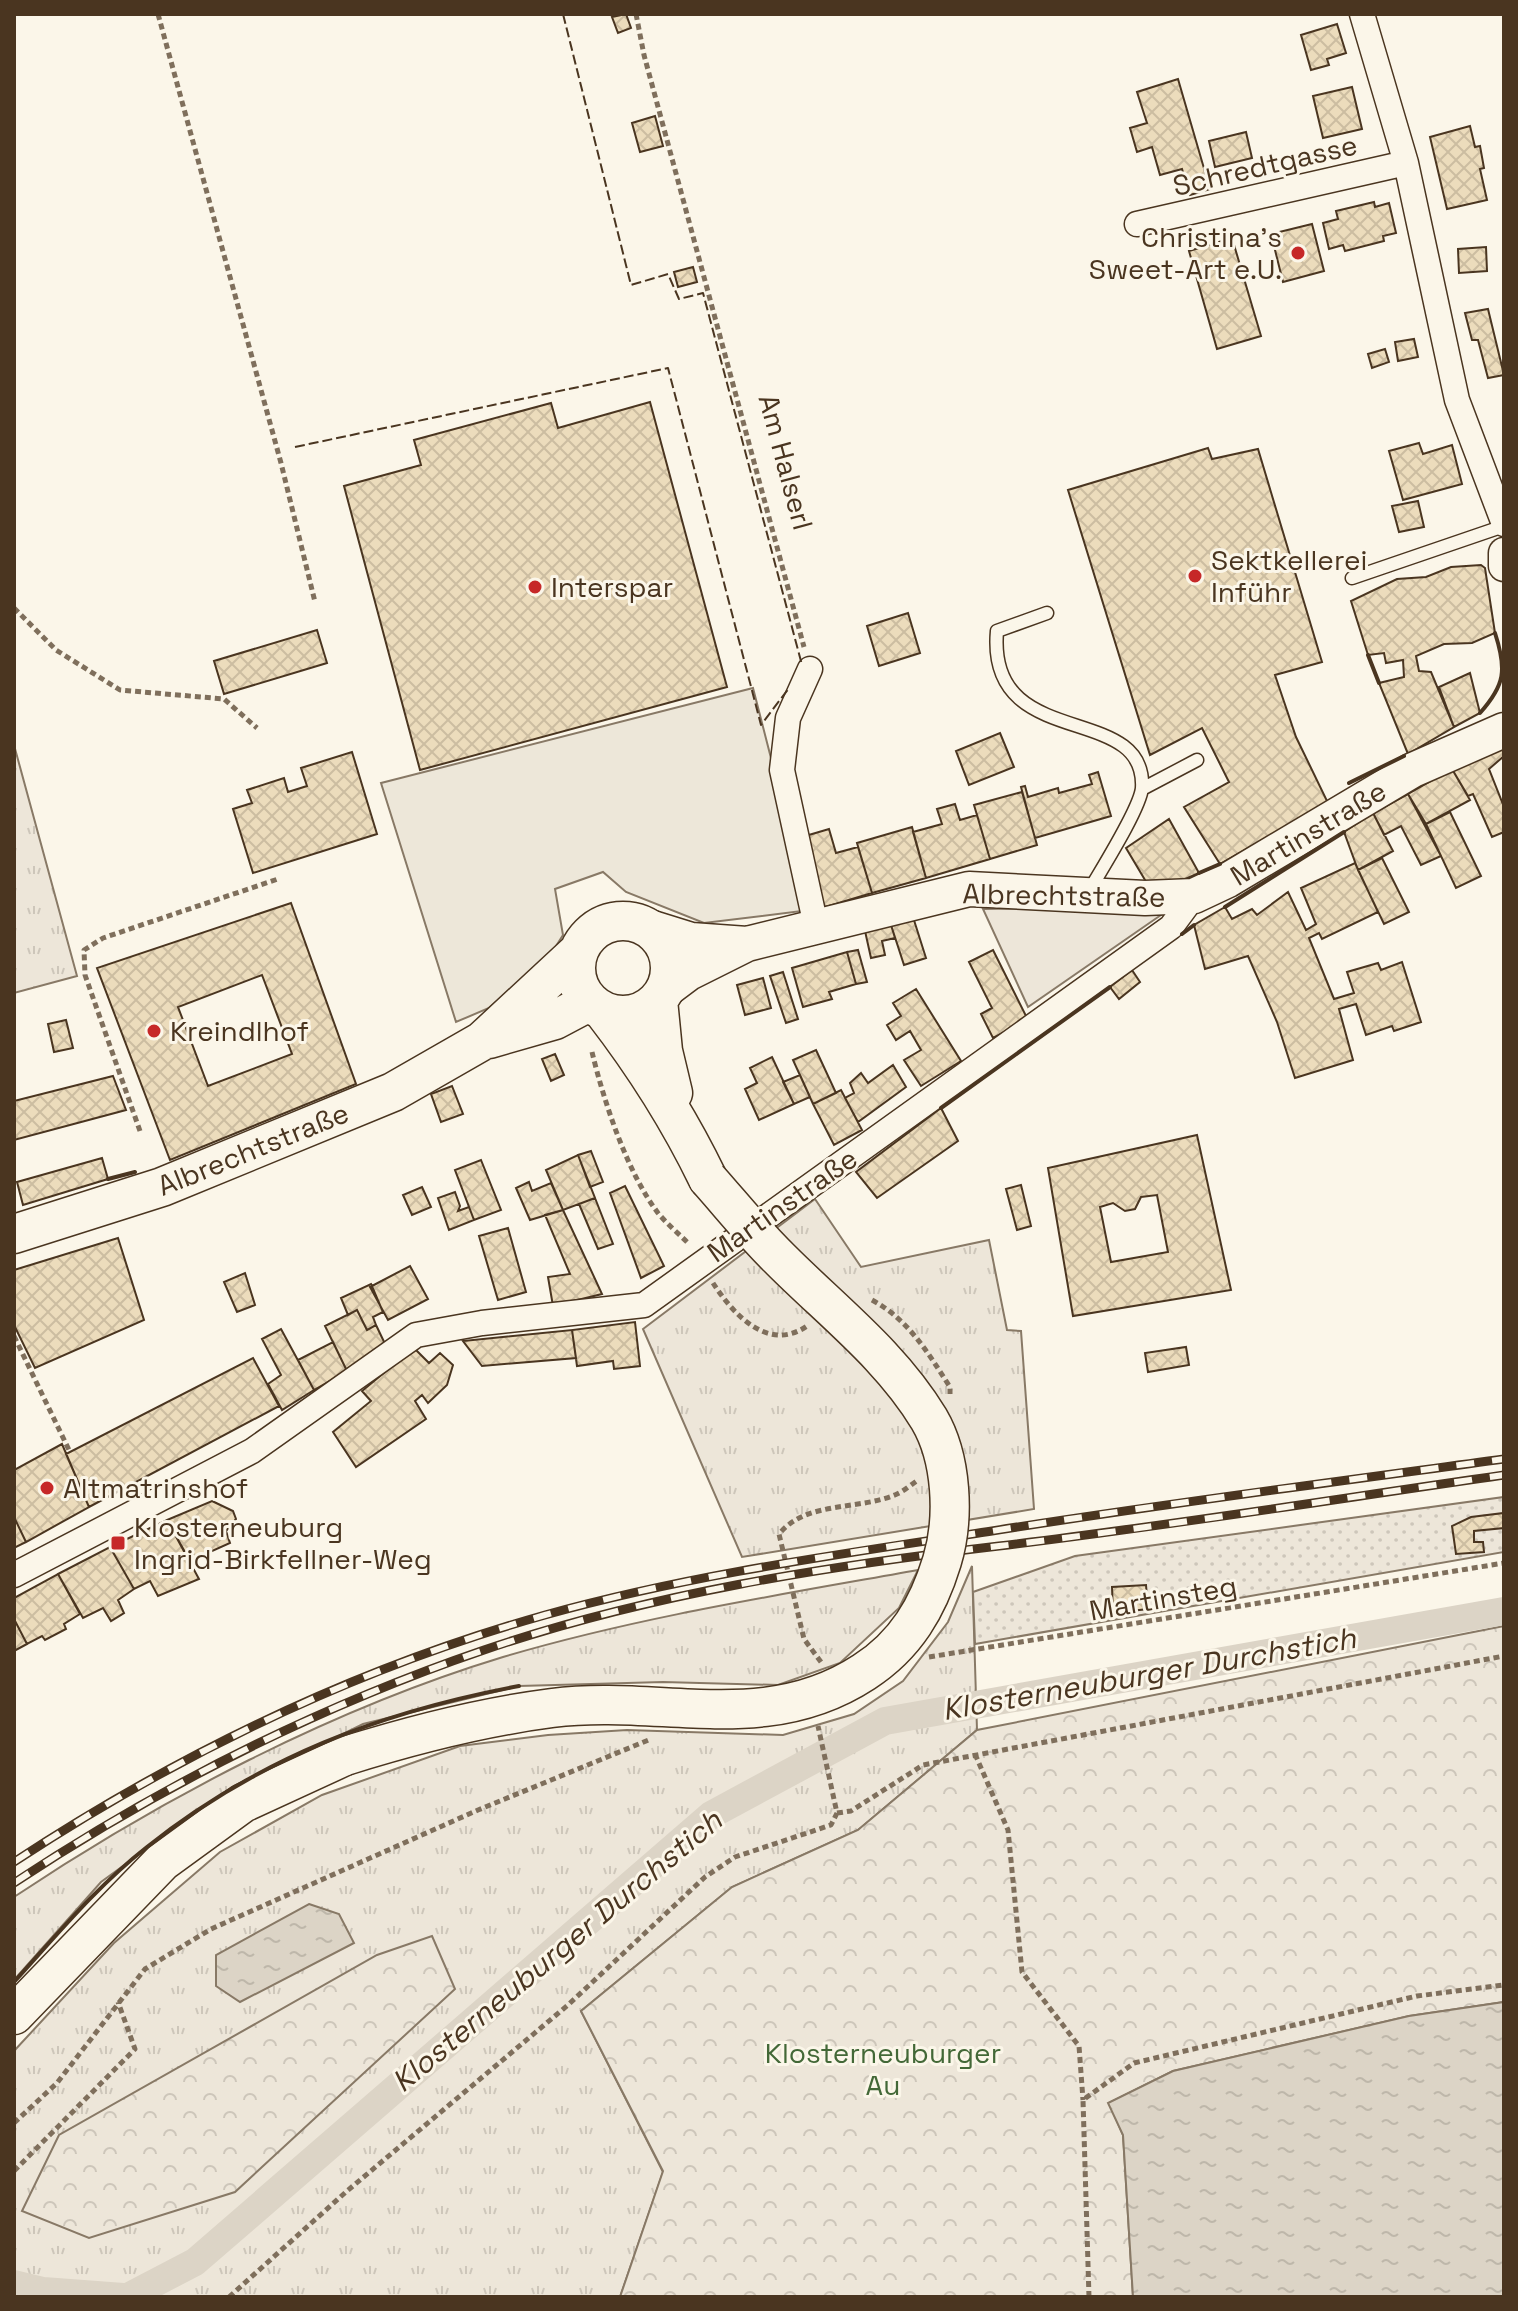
<svg xmlns="http://www.w3.org/2000/svg" width="1518" height="2311" viewBox="0 0 1518 2311" font-family="'Space Grotesk',sans-serif">
	<style>
		.grass { fill: url(#grass-tufts); stroke: #887966; stroke-width: 2 }
		.forest { fill: url(#forest-crowns); stroke: #887966; stroke-width: 2 }
		.park { fill: #ede6d9; stroke: #887966; stroke-width: 2 }
		.garden { fill: url(#garden-dots); stroke: #887966; stroke-width: 2 }
		.parking { fill: #ede7d9; stroke: #887966; stroke-width: 2 }
		.water { fill: url(#water-ripples); stroke: #887966; stroke-width: 2 }
		.lines { fill: none; stroke-linecap: round; stroke-linejoin: round }
		.canal { stroke: #dcd4c6; stroke-width: 28 }
		.building { fill: url(#building-cross-hatch); stroke: #4a3520; stroke-width: 2; fill-rule: evenodd }
		.service-casing { stroke: #4a3520; stroke-width: 15 }
		.minor-casing { stroke: #4a3520; stroke-width: 27 }
		.tertiary-casing { stroke: #4a3520; stroke-width: 33 }
		.secondary-casing { stroke: #4a3520; stroke-width: 37 }
		.primary-casing { stroke: #4a3520; stroke-width: 41 }
		.path { stroke: #7f6f5c; stroke-width: 5; stroke-dasharray: 6 4; stroke-linecap: butt }
		.service { stroke: #fbf6e9; stroke-width: 12 }
		.minor { stroke: #fbf6e9; stroke-width: 24 }
		.tertiary { stroke: #fbf6e9; stroke-width: 30 }
		.secondary { stroke: #fbf6e9; stroke-width: 34 }
		.primary { stroke: #fbf6e9; stroke-width: 38 }
		.rail-casing { stroke: #4a3520; stroke-width: 9 }
		.rail { stroke: #fbf6e9; stroke-width: 6; stroke-dasharray: 18; stroke-linecap: butt }
		.primary-bridge-casing { stroke: #4a3520; stroke-width: 41; stroke-linecap: butt }
		.primary-bridge { stroke: #fbf6e9; stroke-width: 38 }
		.fence { stroke: #4a3520; stroke-width: 2; stroke-dasharray: 10 4; stroke-linecap: butt }
		.wall { stroke: #4a3520; stroke-width: 4 }
		.poi-dot { fill: #c62828; stroke: #fbf6e9; stroke-width: 3 }
		.labels { text-anchor: middle; stroke-width: 6; stroke-linejoin: round; paint-order: stroke }
		.street-label { font-size: 28px; fill: #4a3520; stroke: #fbf6e9 }
		.poi-label { font-size: 28px; fill: #4a3520; stroke: #fbf6e9; text-anchor: start }
		.park-label { font-size: 28px; fill: #436837; stroke: #fbf6e9 }
		.water-label { font-size: 30px; font-style: italic; fill: #4a3520; stroke: #fbf6e9 }
	</style>
	<defs>
		<pattern id="grass-tufts" width="24" height="20" patternUnits="userSpaceOnUse" patternTransform="scale(2)"><rect width="24" height="20" fill="#ede6d9"/><path d="M3 7l-1-3M5 7V3M7 7l1-3M15 17l-1-3M17 17v-4M19 17l1-3" fill="none" stroke="#cdc6ba"/></pattern>
		<pattern id="forest-crowns" width="20" height="18" patternUnits="userSpaceOnUse" patternTransform="scale(2)"><rect width="20" height="18" fill="#ede6d9"/><path d="M2 6a3 3 0 1 1 6 0M12 15a3 3 0 1 1 6 0" fill="none" stroke="#cdc6ba"/></pattern>
		<pattern id="garden-dots" width="8" height="8" patternUnits="userSpaceOnUse" patternTransform="scale(2)"><rect width="8" height="8" fill="#ede6d9"/><path d="M2 2h.1M6 6h.1" fill="none" stroke="#cdc6ba" stroke-width="1.8" stroke-linecap="round"/></pattern>
		<pattern id="water-ripples" width="26" height="14" patternUnits="userSpaceOnUse" patternTransform="scale(2)"><rect width="26" height="14" fill="#dcd4c6"/><path d="M2 4q2-2 4 0t4 0M15 11q2-2 4 0t4 0" fill="none" stroke="#beb7aa"/></pattern>
		<pattern id="building-cross-hatch" width="8" height="8" patternUnits="userSpaceOnUse" patternTransform="scale(2)"><rect width="8" height="8" fill="#ecdcbc"/><path d="M0 0l8 8M0 8l8-8" fill="none" stroke="#ccbda1"/></pattern>
	</defs>
	<rect width="100%" height="100%" fill="#fbf6e9"/>
	<!-- grass -->
	<path class="grass" d="M14 745 77 976 14 993Z
		M815 1199 861 1267 989 1240 1007 1330 1021 1331 1034 1509 742 1557 643 1329Z
		M972 1566 977 1730 858 1830 732 1887 581 2011 663 2172 620 2297H14V2051L114 1943 220 1852 322 1795 460 1746 548 1735 627 1730 783 1735 854 1714 903 1681 948 1622Z
		M918 1570 899 1608 840 1663 778 1685 663 1682 519 1686 363 1724 222 1794 101 1882 14 1980V1897C161 1799 332 1709 503 1657 638 1617 779 1595 918 1570Z"/>
	<!-- forest -->
	<path class="forest" d="M1504 1626V2002L1409 2016 1173 2071 1109 2103 1123 2135 1133 2297H620L663 2171 581 2011 732 1887 858 1830 977 1730Z
		M432 1936 455 1989 235 2192 89 2238 22 2211 59 2135 377 1955Z"/>
	<!-- park -->
	<path class="park" d="M1174 906 1028 1007 983 909Z"/>
	<!-- garden -->
	<path class="garden" d="M1504 1497V1552L975 1644 973 1592 1075 1556Z"/>
	<!-- parking -->
	<path class="parking" d="M753 688 810 910 704 923 626 892 603 872 555 889 563 935 551 954 489 1008 456 1022 381 783Z"/>
	<!-- water -->
	<path class="water" d="M309 1904 339 1914 354 1943 240 2002 216 1986V1955Z
		M1504 2002V2297H1133L1123 2135 1108 2103 1173 2071 1409 2016Z"/>
	<g class="lines">
		<!-- canal -->
		<path class="canal" d="M14 2284 43 2291 123 2297
			M128 2297 195 2262 711 1815 885 1721 1504 1611"/>
	</g>
	<!-- building -->
	<path class="building" d="M626 14 631 28 618 33 612 17Z
		M1337 24 1346 53 1327 59 1329 65 1311 70 1301 35Z
		M1178 79 1210 189 1190 195 1182 169 1160 175 1152 147 1137 152 1130 128 1147 123 1137 92Z
		M1352 87 1362 129 1323 138 1313 96Z
		M655 116 663 146 640 152 632 123Z
		M1470 126 1475 147 1480 146 1484 168 1480 169 1487 200 1447 209 1430 137Z
		M1246 132 1252 158 1215 167 1209 141Z
		M1374 202 1375 207 1389 203 1396 233 1383 236 1384 241 1345 251 1343 245 1329 249 1323 223 1338 219 1336 211Z
		M1312 224 1324 271 1283 282 1271 234Z
		M1232 238 1261 336 1217 349 1189 251Z
		M1486 247 1487 271 1459 273 1458 249Z
		M693 267 697 282 678 287 674 272Z
		M1488 309 1504 375 1488 378 1478 340H1472L1465 313Z
		M1414 339 1418 357 1398 361 1395 342Z
		M1385 349 1389 362 1372 368 1368 354Z
		M650 402 727 687 420 770 344 486 421 465 414 440 551 403 558 428Z
		M1419 443 1423 454 1452 445 1462 484 1403 500 1389 451Z
		M1208 448 1212 459 1258 449 1322 662 1275 675 1296 737 1328 803 1220 864 1184 807 1229 782 1202 728 1150 755 1068 490Z
		M1418 501 1424 527 1399 532 1392 506Z
		M1481 565 1485 568 1495 633 1472 643 1444 644 1416 656 1419 671 1431 672 1454 727 1408 754 1379 683 1404 677 1403 660 1386 663 1384 653 1368 655 1351 601 1397 579 1426 577 1451 567Z
		M908 613 920 653 879 666 867 626Z
		M317 630 327 663 224 694 214 661Z
		M1470 673 1480 713 1454 727 1439 687Z
		M1000 733 1014 767 969 785 956 751Z
		M1504 744V756L1489 769 1504 807V832L1492 837 1473 794 1468 796 1452 769Z
		M352 752 377 834 253 873 233 809 252 803 247 790 284 778 288 792 307 786 301 768Z
		M1452 769 1470 800 1426 824 1408 794Z
		M1098 772 1111 816 1035 838 1021 787 1025 786 1028 797 1058 788 1059 793 1092 784 1089 775Z
		M1022 792 1037 845 990 859 974 805Z
		M1408 794 1441 856 1421 865 1401 826 1384 835 1373 813Z
		M955 804 960 820 977 815 990 859 926 878 913 832 942 824 937 809Z
		M1450 812 1481 876 1456 888 1426 824Z
		M1373 813 1393 851 1358 870 1344 832Z
		M1169 819 1199 873 1174 884 1148 885 1126 848Z
		M912 827 926 878 872 893 857 843Z
		M829 829 836 853 858 847 872 893 822 908 802 837Z
		M1382 858 1409 912 1384 924 1358 870Z
		M1355 863 1378 912 1322 939 1319 933 1309 938 1334 999 1354 993 1347 972 1378 963 1381 970 1402 962 1421 1022 1394 1031 1392 1026 1366 1035 1356 1004 1339 1009 1353 1060 1295 1078 1277 1022 1248 956 1205 969 1194 925 1225 907 1232 919 1252 909 1257 915 1288 892 1306 930 1316 924 1301 888Z
		M291 903 356 1084 170 1160 97 968ZM262 975 292 1054 208 1086 178 1007Z
		M913 917 926 958 904 965 891 925Z
		M891 925 895 938 882 941 885 955 871 958 865 931Z
		M858 950 867 982 856 984 847 952Z
		M993 950 1028 1020 993 1038 981 1014 992 1008 969 962Z
		M847 952 856 984 829 992 832 999 803 1007 792 968Z
		M1132 970 1140 982 1119 999 1110 987Z
		M783 972 798 1019 786 1023 770 976Z
		M763 978 771 1008 745 1015 737 985Z
		M916 989 961 1061 921 1086 904 1060 921 1050 910 1031 896 1040 887 1025 901 1016 893 1003Z
		M66 1020 73 1048 54 1052 48 1024Z
		M816 1050 836 1093 813 1104 793 1060Z
		M555 1054 564 1075 551 1081 542 1059Z
		M772 1057 794 1104 759 1120 745 1089 757 1083 750 1068Z
		M893 1065 906 1087 858 1122 845 1098 854 1093 850 1083 861 1073 868 1083Z
		M800 1075 810 1097 794 1104 783 1082Z
		M113 1076 126 1110 14 1140V1101Z
		M452 1086 463 1114 441 1122 431 1094Z
		M841 1090 862 1130 834 1145 813 1104Z
		M941 1108 958 1141 877 1198 856 1172Z
		M1197 1135 1231 1290 1073 1316 1048 1168ZM1157 1195 1168 1252 1111 1262 1100 1207 1113 1203 1125 1211 1135 1209 1141 1197Z
		M591 1151 603 1182 590 1187 578 1155Z
		M578 1155 595 1198 563 1210 546 1170Z
		M102 1158 108 1179 23 1205 17 1182Z
		M481 1160 501 1210 474 1220 455 1170Z
		M529 1182 532 1191 551 1183 563 1210 530 1220 516 1188Z
		M1021 1185 1031 1226 1017 1230 1006 1189Z
		M625 1186 664 1266 641 1278 610 1193Z
		M422 1187 431 1207 412 1215 403 1195Z
		M455 1192 460 1206 458 1211 469 1207 474 1220 449 1230 438 1198Z
		M595 1198 613 1244 598 1249 579 1204Z
		M563 1210 602 1294 553 1306 548 1277 570 1274 545 1215Z
		M508 1228 526 1292 498 1300 479 1236Z
		M118 1238 144 1320 35 1368 14 1325V1270Z
		M410 1266 428 1299 388 1320 370 1287Z
		M245 1273 255 1305 237 1312 224 1282Z
		M371 1284 383 1312 373 1317 376 1325 367 1330 357 1310 348 1315 341 1298Z
		M357 1310 367 1330 376 1325 386 1346 347 1371 325 1326Z
		M635 1322 640 1366 614 1369 613 1361 577 1366 572 1330Z
		M281 1329 314 1390 282 1410 268 1384 281 1375 262 1339Z
		M572 1330 576 1358 482 1366 463 1341Z
		M333 1342 347 1371 314 1390 298 1360Z
		M1186 1347 1189 1365 1148 1372 1145 1353Z
		M414 1348 429 1363 440 1353 453 1365 447 1385 428 1403 422 1395 415 1401 426 1419 356 1467 333 1432 371 1401 362 1391Z
		M253 1358 279 1406 89 1507 66 1454Z
		M62 1444 89 1507 26 1542 14 1517V1470Z
		M212 1501 233 1511 236 1519 226 1531 230 1543 190 1561 167 1520Z
		M1504 1513V1528L1474 1531V1542H1483L1484 1552 1456 1554 1452 1526 1471 1517Z
		M14 1517 26 1542 14 1548Z
		M167 1520 199 1579 158 1596 150 1581 134 1589 110 1547Z
		M110 1547 134 1589 118 1600 124 1613 111 1621 103 1608 83 1618 58 1574Z
		M58 1574 80 1614 64 1624 66 1629 45 1640 42 1636 27 1644 14 1619V1598Z
		M1146 1585 1148 1609 1113 1613 1112 1587Z
		M14 1619 27 1644 14 1651Z"/>
	<g class="lines">
		<!-- service casing -->
		<g class="service-casing">
			<path id="service" d="M1352 578 1504 526
				M1047 613 997 631C986 754 1147 700 1142 788 1140 809 1101 870 1089 891
				M1142 789 1197 760"/>
		</g>
		<!-- minor casing -->
		<g class="minor-casing">
			<path id="minor" d="M1362 14 1406 163 1457 400 1504 524
				M1137 224 1406 163
				M810 669 788 718 782 770 816 926
				M14 1575 252 1451 416 1335 482 1323 644 1305 1171 927 1194 896"/>
		</g>
		<!-- tertiary casing -->
		<g class="tertiary-casing">
			<path id="tertiary" d="M1504 553V566"/>
		</g>
		<!-- secondary casing -->
		<g class="secondary-casing">
			<path id="secondary" d="M646 926 691 940 747 944
				M665 991 689 973 747 944 969 889 1145 898 1194 896 1228 880 1413 770 1504 730"/>
		</g>
		<!-- primary casing -->
		<g class="primary-casing">
			<path id="primary" d="M576 968a47 47 0 1 1 94 0a47 47 0 1 1-94 0Z
				M658 1000 663 1051 673 1093
				M603 1011C644 1064 679 1119 708 1179
				M489 1039 555 1020 589 1002
				M14 1234 162 1187 393 1092 482 1041 579 951
				M14 2015 162 1862 243 1803 345 1756"/>
		</g>
		<!-- path -->
		<path class="path" d="M158 14 281 463 315 602
			M636 14 644 55 804 647
			M14 608 56 650 120 690 224 699 257 728
			M592 1052C604 1102 627 1172 658 1213 667 1224 679 1234 689 1244
			M140 1131 85 975 84 950 103 938 278 879
			M713 1283C733 1314 768 1353 807 1326
			M872 1300C909 1320 928 1353 950 1387V1394
			M14 1336 70 1452
			M929 1657 1504 1563
			M821 1662 804 1639 779 1534C807 1500 859 1511 897 1494 904 1491 912 1484 918 1480
			M975 1754 1008 1830 1022 1972 1079 2046 1083 2100
			M837 1813 851 1811 923 1765 1504 1656
			M14 2123 57 2083 145 1969 211 1929 478 1810 651 1739
			M14 2171 135 2049 118 2002
			M229 2297 347 2191 568 2005 705 1877 735 1857 831 1825 837 1813 818 1726
			M1089 2297 1083 2100 1134 2063 1417 1996 1504 1985"/>
		<!-- service -->
		<use href="#service" class="service"/>
		<!-- minor -->
		<use href="#minor" class="minor"/>
		<!-- tertiary -->
		<use href="#tertiary" class="tertiary"/>
		<!-- secondary -->
		<use href="#secondary" class="secondary"/>
		<!-- primary -->
		<use href="#primary" class="primary"/>
		<!-- rail casing -->
		<g class="rail-casing">
			<path id="rail" d="M14 1862C177 1755 357 1668 545 1615 692 1574 842 1554 992 1531 1162 1504 1333 1482 1504 1459
				M14 1883C161 1786 317 1707 484 1650 648 1594 827 1566 999 1546 1167 1526 1336 1499 1504 1475"/>
		</g>
		<!-- rail -->
		<use href="#rail" class="rail"/>
		<!-- primary-bridge casing -->
		<g class="primary-bridge-casing">
			<path id="primary-bridge" d="M345 1756C412 1735 482 1717 552 1708 661 1694 765 1737 864 1672 906 1645 928 1607 942 1561 955 1518 952 1458 929 1419 891 1356 833 1312 781 1260 755 1235 732 1206 708 1179"/>
		</g>
		<!-- primary-bridge -->
		<use href="#primary-bridge" class="primary-bridge"/>
		<!-- fence -->
		<path class="fence" d="M563 14 631 285 668 274 679 299 703 293 802 665
			M295 447 668 368 761 725 789 688"/>
		<!-- wall -->
		<path class="wall" d="M1368 655 1379 683
			M1480 713C1505 685 1507 670 1495 633
			M1349 783 1404 756
			M1199 873 1220 864
			M1225 907 1344 832
			M1182 934 1194 925
			M941 1108 1110 987
			M108 1179 135 1172
			M14 1982C56 1936 97 1886 147 1847 259 1758 380 1712 519 1686"/>
	</g>
	<!-- markers -->
	<g class="poi-dot">
		<circle cx="1298" cy="253" r="8"/>
		<circle cx="1195" cy="576" r="8"/>
		<circle cx="535" cy="587" r="8"/>
		<circle cx="154" cy="1031" r="8"/>
		<circle cx="47" cy="1488" r="8"/>
		<rect x="110" y="1535" width="16" height="16" rx="4"/>
	</g>
	<g class="labels">
		<!-- street labels -->
		<g class="street-label">
			<text transform="translate(1265 165) rotate(-13)" y="10">Schredtgasse</text>
			<text transform="translate(786 462) rotate(75)" y="10">Am Halserl</text>
			<text transform="translate(1308 833) rotate(-31)" y="10">Martinstraße</text>
			<text transform="translate(1064 895) rotate(1)" y="10">Albrechtstraße</text>
			<text transform="translate(253 1149) rotate(-22)" y="10">Albrechtstraße</text>
			<text transform="translate(782 1205) rotate(-35)" y="10">Martinstraße</text>
			<text transform="translate(1163 1598) rotate(-10)" y="10">Martinsteg</text>
		</g>
		<!-- poi labels -->
		<g class="poi-label">
			<text x="1282" y="247" text-anchor="end">Christina's<tspan x="1282" dy="32">Sweet-Art e.U.</tspan></text>
			<text x="1211" y="570">Sektkellerei<tspan x="1211" dy="32">Inführ</tspan></text>
			<text x="551" y="597">Interspar</text>
			<text x="170" y="1041">Kreindlhof</text>
			<text x="63" y="1498">Altmatrinshof</text>
			<text x="134" y="1537">Klosterneuburg<tspan x="134" dy="32">Ingrid-Birkfellner-Weg</tspan></text>
		</g>
		<!-- park labels -->
		<g class="park-label">
			<text x="883" y="2063">Klosterneuburger<tspan x="883" dy="32">Au</tspan></text>
		</g>
		<!-- water labels -->
		<g class="water-label">
			<text transform="translate(1149 1674) rotate(-10)" y="10">Klosterneuburger Durchstich</text>
			<text transform="translate(557 1951) rotate(-40)" y="10">Klosterneuburger Durchstich</text>
		</g>
	</g>
	<!-- border -->
	<rect width="1518" height="2311" fill="none" stroke="#4a3520" stroke-width="32"/>
</svg>
